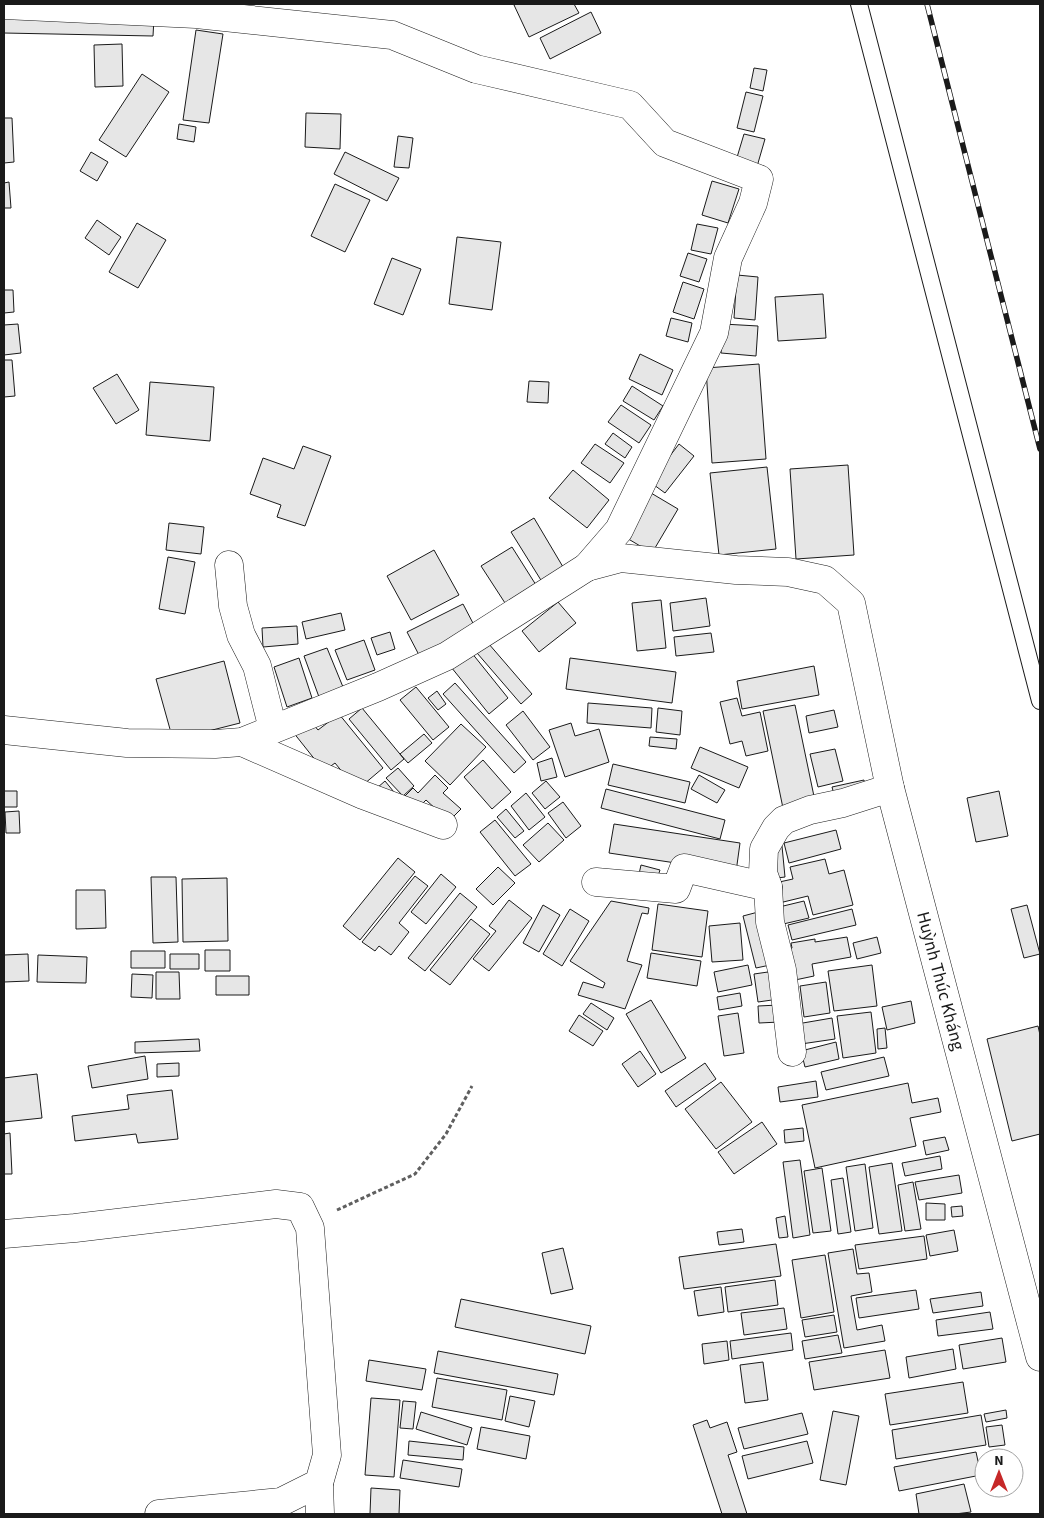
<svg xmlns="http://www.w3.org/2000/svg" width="1044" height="1518" viewBox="0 0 1044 1518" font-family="'Source Sans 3',sans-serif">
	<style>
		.building { fill: #e6e6e6; stroke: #1a1a1a }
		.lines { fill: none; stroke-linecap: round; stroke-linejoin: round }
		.lane-casing { stroke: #1a1a1a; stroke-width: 18 }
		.street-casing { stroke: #1a1a1a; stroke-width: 29 }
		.path { stroke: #5f5f5f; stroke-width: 3; stroke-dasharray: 4 2.5; stroke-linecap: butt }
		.lane { stroke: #fff; stroke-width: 16 }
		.street { stroke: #fff; stroke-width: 28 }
		.rail-casing { stroke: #1a1a1a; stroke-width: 5.5 }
		.rail { stroke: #fff; stroke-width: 4; stroke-dasharray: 11; stroke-linecap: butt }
		.labels { text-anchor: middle; stroke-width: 4; stroke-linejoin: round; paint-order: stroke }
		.street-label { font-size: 18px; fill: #1a1a1a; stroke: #fff }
	</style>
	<rect width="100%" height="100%" fill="#fff"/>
	<!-- building -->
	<path class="building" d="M517 4H574L579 13 529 37 514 5Z
		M591 12 601 33 550 59 540 38Z
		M4 15 154 18 153 36 4 33Z
		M196 30 223 34 209 123 183 120Z
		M122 44 123 86 95 87 94 45Z
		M754 68 767 70 763 91 750 88Z
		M142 74 169 92 126 157 99 140Z
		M746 92 763 96 754 132 737 128Z
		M306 113 341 114 340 149 305 147Z
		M4 118H12L14 162 4 163Z
		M179 124 196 127 194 142 177 139Z
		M744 134 765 139 756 170 735 164Z
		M398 136 413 138 409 168 394 167Z
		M91 152 108 162 97 181 80 171Z
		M345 152 399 178 387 201 334 174Z
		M712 181 739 189 728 223 702 215Z
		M9 182 11 208H4V183Z
		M335 184 370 200 345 252 311 236Z
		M97 220 121 237 109 255 85 238Z
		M137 223 166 240 138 288 109 272Z
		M697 224 718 228 711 254 691 250Z
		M457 237 501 242 492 310 449 304Z
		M688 253 707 259 699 282 680 276Z
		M392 258 421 269 403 315 374 304Z
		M737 275 758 277 755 320 734 318Z
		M683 282 704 289 694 319 673 312Z
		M4 290H13L14 312 4 313Z
		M823 294 826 338 778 341 775 297Z
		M671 318 692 323 688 342 666 336Z
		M18 324 21 353 4 355V325Z
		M723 324 758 326 756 356 721 353Z
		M640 354 673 370 662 395 629 379Z
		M4 360H12L15 396 4 397Z
		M759 364 766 459 712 463 706 368Z
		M117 374 139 410 116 424 93 388Z
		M529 381 549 382 548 403 527 402Z
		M150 382 214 387 210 441 146 435Z
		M632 386 663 406 654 420 623 401Z
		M621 405 651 425 639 443 608 422Z
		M613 433 632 447 625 458 605 444Z
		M595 444 624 463 610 483 581 463Z
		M679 444 694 456 665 493 650 482Z
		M303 446 331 456 305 526 277 517 281 505 250 494 263 458 294 469Z
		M848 465 854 555 796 559 790 469Z
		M767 467 776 549 719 555 710 473Z
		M573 470 609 500 587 528 549 498Z
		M651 493 678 509 652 553 625 537Z
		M534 518 566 572 544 585 511 532Z
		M169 523 204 527 201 554 166 550Z
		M512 547 536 585 505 603 481 566Z
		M434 550 459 595 411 620 387 576Z
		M168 557 195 562 185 614 159 609Z
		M706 598 710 626 673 631 670 603Z
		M661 600 666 648 637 651 632 603Z
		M558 602 576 623 539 652 522 631Z
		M463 604 475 627 419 655 407 632Z
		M341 613 345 630 306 639 302 622Z
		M297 626 298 644 263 647 262 628Z
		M390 632 395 649 377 655 371 638Z
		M711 633 714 652 676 656 674 637Z
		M482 636 532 694 521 704 471 646Z
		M364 640 375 670 347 680 335 650Z
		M467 647 508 698 489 714 447 662Z
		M327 648 343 687 319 697 304 656Z
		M299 658 312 698 287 707 274 667Z
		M570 658 676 672 672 703 566 689Z
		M224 661 240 723 173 740 156 679Z
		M814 666 819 695 742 709 737 681Z
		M455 683 526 762 514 773 443 694Z
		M416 687 449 727 433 740 400 700Z
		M437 691 446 704 438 710 428 698Z
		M737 698 742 716 760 712 768 751 746 756 742 741 730 744 720 702Z
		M588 703 652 708 651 728 587 723Z
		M795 705 816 806 784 813 763 711Z
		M362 708 404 759 391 770 349 719Z
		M658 708 682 711 680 735 656 732Z
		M834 710 838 727 809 733 806 716Z
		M523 711 550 747 533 760 506 725Z
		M339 714 383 768 357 790 335 763 324 771 293 732 309 719 318 730Z
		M571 723 575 736 599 729 609 762 565 777 549 730Z
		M461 724 486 747 450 785 425 761Z
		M424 734 432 743 408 763 400 754Z
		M650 737 677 739 676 749 649 746Z
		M700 747 748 767 739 788 691 768Z
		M835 749 843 781 818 787 810 754Z
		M552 758 557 777 541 781 537 763Z
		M483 760 511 792 492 809 464 777Z
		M613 764 690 782 685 803 608 785Z
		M398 768 414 786 403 796 386 778Z
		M435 775 448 788 443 793 461 809 449 821 426 800 414 812 411 800 405 796 413 788 418 793Z
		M699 775 725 790 717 803 691 789Z
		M864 780 866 792 835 798 832 787Z
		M385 781 398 797 377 788Z
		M546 781 560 797 545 809 532 793Z
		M606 789 725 820 720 839 601 808Z
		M4 791H17V807H4Z
		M999 791 1008 836 976 842 967 798Z
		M526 793 545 817 529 830 511 806Z
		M563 802 581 826 566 838 548 813Z
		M506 809 524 831 515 838 497 817Z
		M19 811 20 833H6L5 812Z
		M495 820 531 864 515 876 480 832Z
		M548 823 564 840 539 862 523 845Z
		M614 824 740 843 736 872 609 853Z
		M836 830 841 849 789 863 784 843Z
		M782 846 785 877 769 879 766 848Z
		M398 858 415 872 360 940 343 926Z
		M825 859 829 874 844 870 853 905 813 915 808 896 775 904 770 884 793 879 790 867Z
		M641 865 660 870 657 879 639 874Z
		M498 867 515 883 493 905 476 889Z
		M441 874 456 887 426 924 411 912Z
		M415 876 428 886 399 923 409 932 391 955 379 946 375 951 362 942Z
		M151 877H176L178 942 153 943Z
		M227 878 228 941 183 942 182 879Z
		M76 890H105L106 928 76 929Z
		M460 893 477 907 425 971 408 958Z
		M509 900 532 918 489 971 473 959 496 931 489 926Z
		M611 901 649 908 648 914 642 913 627 961 642 965 625 1009 578 995 583 982 603 988 605 983 570 961Z
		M804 901 809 918 779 925 775 908Z
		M658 904 708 911 702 957 652 950Z
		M543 905 560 915 539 952 523 943Z
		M1027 905 1040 954 1024 958 1011 909Z
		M570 909 589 921 562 966 543 954Z
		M852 909 856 925 792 940 788 925Z
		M762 911 775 964 756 968 743 916Z
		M471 919 490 934 450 985 430 970Z
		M740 923 743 960 712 962 709 926Z
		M847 937 851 957 812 964 814 976 795 980 789 949 792 948 791 943 815 939V942Z
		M877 937 881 953 857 959 853 943Z
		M205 950H230V971H205Z
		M131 951H165V968H131Z
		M651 953 701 961 697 986 647 978Z
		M28 954 29 981 4 982V955Z
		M170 954H199V969H170Z
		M38 955 87 957 86 983 37 982Z
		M748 965 752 985 718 992 714 972Z
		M872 965 877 1006 834 1011 828 971Z
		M775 971 779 999 758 1002 754 974Z
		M156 972H179L180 999H156Z
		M132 974 153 975 152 998 131 997Z
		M216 976H249V995H216Z
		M826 982 830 1013 804 1017 800 986Z
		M740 993 742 1006 719 1010 717 997Z
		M651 1000 686 1058 661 1073 626 1014Z
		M911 1001 915 1023 887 1030 882 1007Z
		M591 1003 614 1018 607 1030 583 1014Z
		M779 1005 780 1022 759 1023 758 1006Z
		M871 1012 876 1053 843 1058 837 1016Z
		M738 1013 744 1053 724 1056 718 1016Z
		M579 1015 603 1031 593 1046 569 1031Z
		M832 1018 835 1039 801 1044 797 1024Z
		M1038 1026 1040 1035V1134L1012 1141 987 1039Z
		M885 1028 887 1048 878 1049 877 1029Z
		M199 1039 200 1051 135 1053V1042Z
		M836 1042 839 1059 805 1067 801 1051Z
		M640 1051 656 1074 638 1087 622 1064Z
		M145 1056 148 1079 92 1088 88 1066Z
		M884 1057 889 1076 826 1090 821 1072Z
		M179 1063V1076L157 1077V1064Z
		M705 1063 716 1079 676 1107 665 1091Z
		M37 1074 42 1118 4 1122V1078Z
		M816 1081 818 1097 780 1102 778 1087Z
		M721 1082 752 1122 716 1149 685 1109Z
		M908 1083 912 1103 938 1098 941 1112 910 1118 916 1146 815 1168 802 1105Z
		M172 1090 178 1139 138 1143 136 1134 75 1141 72 1116 129 1109 127 1095Z
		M762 1122 777 1144 734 1174 718 1152Z
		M803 1128 804 1141 785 1143 784 1130Z
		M10 1133 12 1174H4V1134Z
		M945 1137 949 1150 926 1155 923 1141Z
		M940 1156 942 1169 905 1176 902 1163Z
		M800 1160 810 1235 793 1238 783 1162Z
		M892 1163 902 1231 879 1234 869 1167Z
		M865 1164 873 1228 855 1231 846 1167Z
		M822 1168 831 1231 813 1233 804 1171Z
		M959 1175 962 1193 919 1200 915 1182Z
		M843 1178 851 1232 838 1234 831 1180Z
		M913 1182 921 1229 905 1231 898 1185Z
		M926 1203 945 1204V1220H926Z
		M962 1206 963 1216 952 1217 951 1207Z
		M785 1216 788 1237 779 1238 776 1218Z
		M742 1229 744 1242 719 1245 717 1232Z
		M954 1230 958 1251 930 1256 926 1235Z
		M924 1236 927 1259 859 1269 855 1245Z
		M776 1244 781 1276 684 1289 679 1257Z
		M563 1248 573 1289 551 1294 542 1253Z
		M853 1249 857 1274 869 1273 872 1292 851 1296 857 1330 882 1325 885 1341 844 1348 828 1253Z
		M825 1255 834 1312 801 1318 792 1260Z
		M775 1280 778 1305 728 1312 725 1287Z
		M721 1287 724 1312 698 1316 694 1291Z
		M916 1290 919 1309 859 1318 856 1298Z
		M981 1292 983 1306 933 1313 930 1299Z
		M461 1299 591 1326 585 1354 455 1327Z
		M784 1308 787 1329 744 1335 741 1313Z
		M990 1312 993 1329 938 1336 936 1320Z
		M834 1315 837 1332 805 1337 802 1320Z
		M791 1333 793 1350 732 1359 730 1341Z
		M838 1335 842 1353 805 1359 802 1341Z
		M1002 1338 1006 1362 963 1369 959 1345Z
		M727 1341 729 1360 704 1364 702 1344Z
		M953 1349 956 1369 909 1378 906 1357Z
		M885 1350 890 1378 814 1390 809 1362Z
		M438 1351 558 1374 554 1395 434 1373Z
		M369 1360 426 1369 422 1390 366 1381Z
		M763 1362 768 1400 745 1403 740 1365Z
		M437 1378 507 1390 502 1420 432 1407Z
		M963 1382 968 1413 890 1425 885 1394Z
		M510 1396 535 1401 529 1427 505 1421Z
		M371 1398 400 1400 394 1477 365 1475Z
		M403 1401 416 1402 413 1429 400 1428Z
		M1006 1410 1007 1418 986 1422 984 1414Z
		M833 1411 859 1416 846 1485 820 1480Z
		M421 1412 472 1428 467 1445 416 1429Z
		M802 1413 808 1434 744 1449 738 1428Z
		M981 1415 986 1445 896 1459 892 1430Z
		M707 1420 710 1428 727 1422 737 1452 728 1455 747 1514H722L693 1425Z
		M1002 1425 1005 1445 989 1447 986 1427Z
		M481 1427 530 1436 526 1459 477 1449Z
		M409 1441 464 1447 463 1460 408 1455Z
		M807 1441 813 1463 748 1479 742 1456Z
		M976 1452 981 1475 899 1491 894 1467Z
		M403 1460 462 1469 459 1487 400 1478Z
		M964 1484 971 1512 955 1514H919L916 1494Z
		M371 1488 400 1490 399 1514H370Z"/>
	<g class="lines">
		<!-- lane casing -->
		<g class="lane-casing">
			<path id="lane" d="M859 4 1040 701"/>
		</g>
		<!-- street casing -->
		<g class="street-casing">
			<g id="street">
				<path d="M4 5 196 14 392 35 476 69 630 105 665 143 759 179 753 203 728 258 714 333 619 530 587 567"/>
				<path d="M229 565 233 606 241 635 257 666 273 729"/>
				<path id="s1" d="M4 730 127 743 215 744 242 742 378 687 447 656 587 567 621 558 736 570 788 572 825 580 851 603 890 788 1040 1357"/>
				<path d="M242 742 363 795 443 825"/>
				<path d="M596 882 676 889 684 868 768 887"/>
				<path d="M792 1052 782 970 770 922 768 887 763 873 764 849 776 828 784 820 810 810 843 803 890 788"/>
				<path d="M4 1234 75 1228 276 1204 300 1207 310 1228 327 1455 319 1483 281 1502 159 1514"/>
				<path d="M319 1483 320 1514"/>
			</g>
		</g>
		<!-- path -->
		<path class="path" d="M337 1210 415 1174 446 1134 472 1086"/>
		<!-- lane -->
		<use href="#lane" class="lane"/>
		<!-- street -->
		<use href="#street" class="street"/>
		<!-- rail casing -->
		<g class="rail-casing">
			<path id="rail" d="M927 4 1040 449"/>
		</g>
		<!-- rail -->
		<use href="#rail" class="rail"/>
	</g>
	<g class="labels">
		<!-- street labels -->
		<g class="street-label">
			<text dy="6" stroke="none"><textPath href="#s1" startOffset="1291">Huỳnh Thúc Kháng</textPath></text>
		</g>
	</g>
	<!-- border -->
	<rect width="1044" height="1518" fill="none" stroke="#1a1a1a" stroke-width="10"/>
	<!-- north arrow -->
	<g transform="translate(999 1473)"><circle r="24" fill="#ffffff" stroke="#a3a3a3"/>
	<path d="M0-4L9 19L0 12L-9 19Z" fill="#c62828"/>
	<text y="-8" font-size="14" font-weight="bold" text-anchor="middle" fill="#1a1a1a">N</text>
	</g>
</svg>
